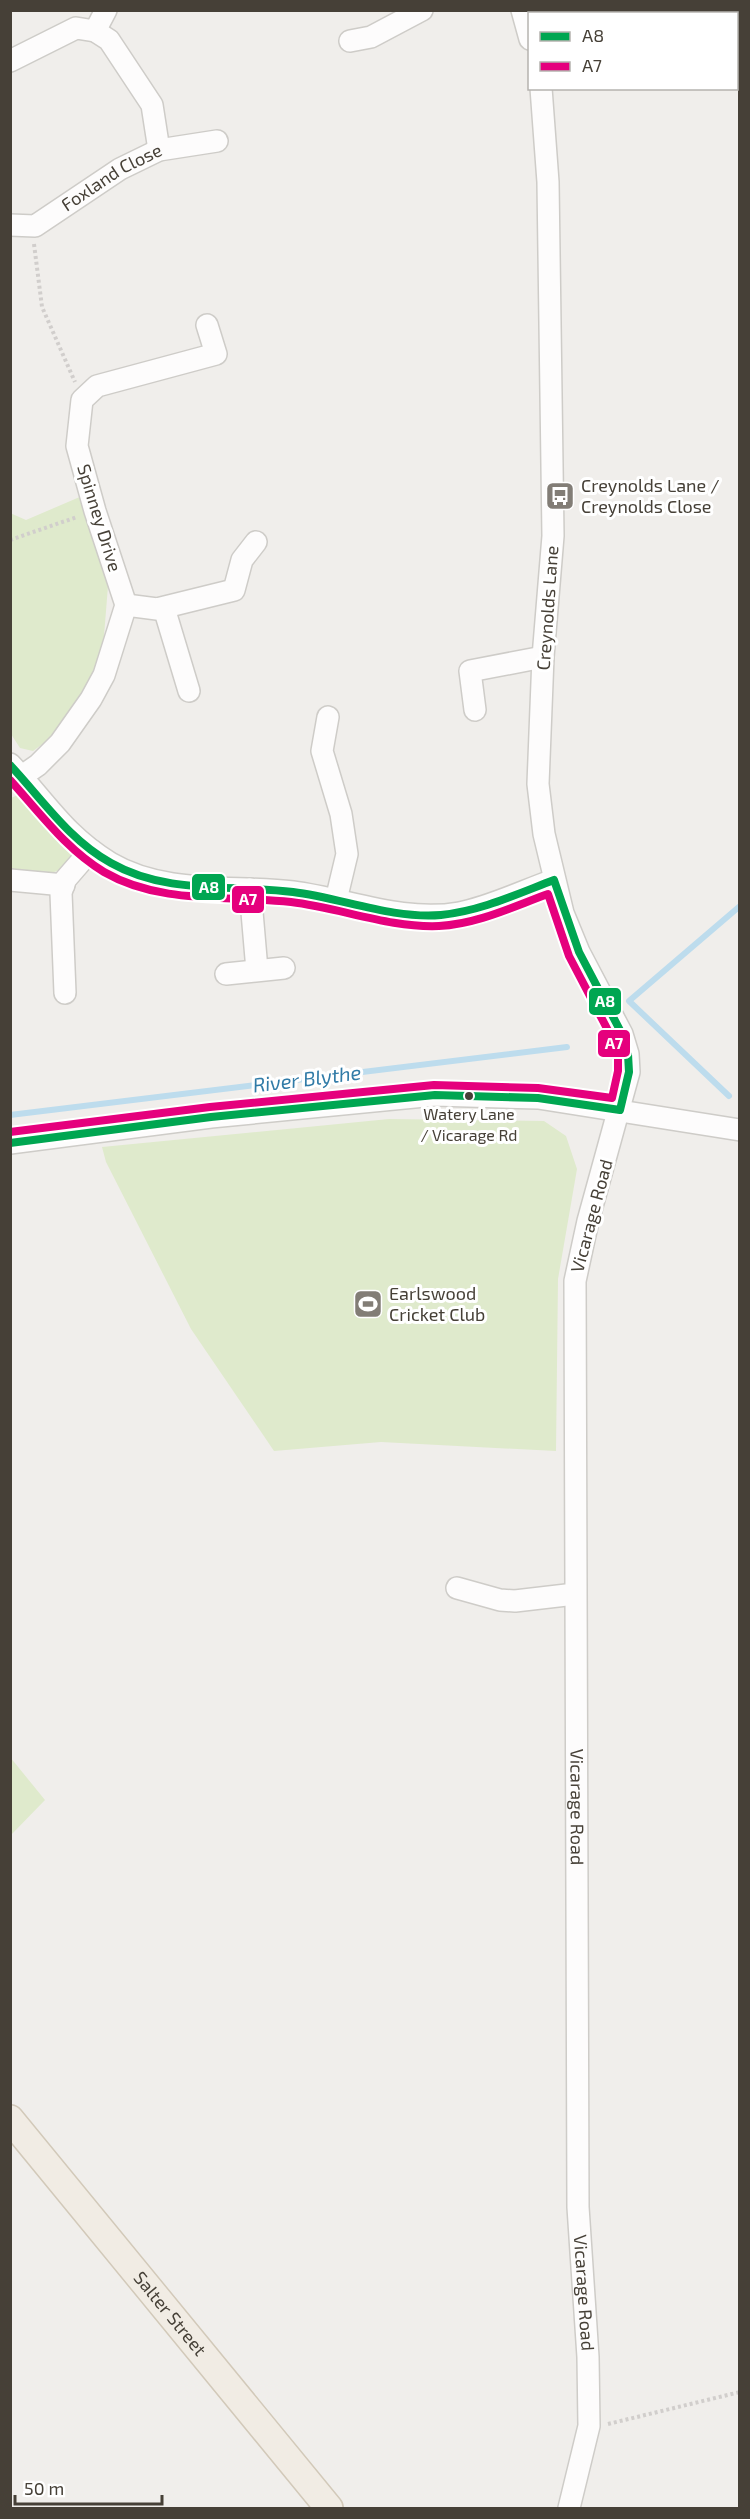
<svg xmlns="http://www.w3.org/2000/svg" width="750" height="2519" viewBox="0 0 750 2519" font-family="'Exo 2',sans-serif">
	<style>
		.green { fill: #dfeacc }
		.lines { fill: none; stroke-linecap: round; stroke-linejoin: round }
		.stream { stroke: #bddced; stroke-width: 6 }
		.minor-casing { stroke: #ceccc8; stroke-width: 24 }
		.major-casing { stroke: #d2c9b9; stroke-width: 30 }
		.path { stroke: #d1cecc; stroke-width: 4; stroke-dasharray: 3 3; stroke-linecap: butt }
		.minor { stroke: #fdfcfc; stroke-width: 21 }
		.major { stroke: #f1ece4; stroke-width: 27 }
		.bus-1-casing { stroke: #fff; stroke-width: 12 }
		.bus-2-casing { stroke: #fff; stroke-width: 12 }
		.bus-1 { stroke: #00a651; stroke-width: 8 }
		.bus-2 { stroke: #e5007d; stroke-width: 8 }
		.bus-dot { fill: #464037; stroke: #fff; stroke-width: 2 }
		.labels { text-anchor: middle; stroke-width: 6; stroke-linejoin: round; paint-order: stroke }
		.bus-label { font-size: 16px; fill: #464037; stroke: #fff }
		.street-label { font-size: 18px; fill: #464037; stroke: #fff }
		.poi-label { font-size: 18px; fill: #464037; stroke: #fff; text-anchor: start }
		.water-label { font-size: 20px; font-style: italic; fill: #317ba7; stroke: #fff }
		.line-badge { stroke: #fff; stroke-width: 2 }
		.badge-label { font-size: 16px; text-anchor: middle; font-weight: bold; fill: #fff }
	</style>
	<rect width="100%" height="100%" fill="#f0eeeb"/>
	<!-- green -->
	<path class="green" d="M82 496 108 586 104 636 100 663 59 732 33 751 20 748 11 734 10 513 26 520Z
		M20 794 73 854C63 881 35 872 11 873V798Z
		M389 1119 544 1121 566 1136 577 1169 558 1279 556 1451 381 1442 274 1451 191 1329 106 1162 102 1147Z
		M10 1757 45 1800 11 1835H10Z"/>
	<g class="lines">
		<!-- stream -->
		<path class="stream" d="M729 1096 629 1001 740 906
			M10 1115 567 1047"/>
		<!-- minor casing -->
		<g class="minor-casing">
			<g id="minor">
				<path d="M522 10 530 39"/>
				<path d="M95 31 106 10"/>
				<path d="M350 41 371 37 422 10"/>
				<path d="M10 61 76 28 95 31 109 40 152 105 159 150"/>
				<path id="s1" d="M541 88 548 182 553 536 543 657 538 784 544 834 563 913 579 952 622 1034 628 1054 629 1072 588 1221 575 1281 578 2207 588 2357 589 2426 569 2508"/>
				<path id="s2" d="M10 225 35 226 120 169 159 150 217 141"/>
				<path d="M126 605 157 609 234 590 242 560 256 542"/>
				<path d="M164 608 189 691"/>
				<path d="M475 710 470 671 543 657"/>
				<path d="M328 717 322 751 341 814 347 854 336 900"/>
				<path d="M10 764C45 801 64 835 110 863 164 895 233 885 293 892 347 899 403 923 459 913 488 908 525 890 554 880"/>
				<path d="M22 776 38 765 60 743 91 699 104 675 126 605 95 511 77 446 82 400 97 386 216 354 207 325"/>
				<path d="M10 880 64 885"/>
				<path d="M250 889 257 970"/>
				<path d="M226 974 284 968"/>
				<path d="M65 993 61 893 65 880 91 850"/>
				<path d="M10 1143 211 1117 435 1095 538 1098 740 1130"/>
				<path d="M457 1588 500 1600 515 1601 575 1594"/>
			</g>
		</g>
		<!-- major casing -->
		<g class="major-casing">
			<g id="major">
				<path id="s3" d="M10 2119 329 2508"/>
			</g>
		</g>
		<!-- path -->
		<path class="path" d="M34 244 42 307 75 382
			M10 540 77 517
			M608 2424 740 2392"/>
		<!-- minor -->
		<use href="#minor" class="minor"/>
		<!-- major -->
		<use href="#major" class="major"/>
		<!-- bus-1 casing -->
		<g class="bus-1-casing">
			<path id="bus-1" d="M10 765C42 799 69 840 111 863 167 895 232 884 293 892 342 898 391 919 441 915 481 911 517 894 554 880L579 952 622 1034 628 1054 629 1072 620 1110 538 1098 435 1095 211 1117 10 1143"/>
		</g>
		<!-- bus-2 casing -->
		<g class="bus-2-casing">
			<path id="bus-2" d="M10 780C40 813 66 849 104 872 161 905 229 895 291 902 341 908 389 928 439 926 477 924 512 907 548 894L569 956 612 1038 618 1056V1071L612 1098 538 1088 434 1085 210 1107 10 1132"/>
		</g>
		<!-- bus-1 -->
		<use href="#bus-1" class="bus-1"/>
		<!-- bus-2 -->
		<use href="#bus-2" class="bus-2"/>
	</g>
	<!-- icons -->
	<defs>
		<g id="bus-square" transform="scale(1.5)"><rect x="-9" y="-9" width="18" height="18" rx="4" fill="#827d76" stroke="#fff"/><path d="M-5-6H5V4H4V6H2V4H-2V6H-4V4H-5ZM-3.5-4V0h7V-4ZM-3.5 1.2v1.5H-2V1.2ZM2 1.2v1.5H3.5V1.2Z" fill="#fff"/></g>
		<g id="stadium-square" transform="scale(1.5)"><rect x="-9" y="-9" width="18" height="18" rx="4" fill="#827d76" stroke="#fff"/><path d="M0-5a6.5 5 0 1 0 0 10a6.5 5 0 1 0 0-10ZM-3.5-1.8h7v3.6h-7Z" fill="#fff"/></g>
	</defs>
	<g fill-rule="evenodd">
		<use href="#bus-square" x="560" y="496"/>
		<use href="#stadium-square" x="368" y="1304"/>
	</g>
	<!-- markers -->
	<circle class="bus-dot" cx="469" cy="1096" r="5"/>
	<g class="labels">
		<!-- bus labels -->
		<g class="bus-label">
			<text x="469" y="1120">Watery Lane<tspan x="469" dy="21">/ Vicarage Rd</tspan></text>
		</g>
		<!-- street labels -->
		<g class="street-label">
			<text dy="6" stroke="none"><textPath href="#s2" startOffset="116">Foxland Close</textPath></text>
			<text transform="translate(99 518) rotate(73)" y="6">Spinney Drive</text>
			<text transform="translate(548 608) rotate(-86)" y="6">Creynolds Lane</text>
			<text transform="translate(592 1216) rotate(-75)" y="6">Vicarage Road</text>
			<text dy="6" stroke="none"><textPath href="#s1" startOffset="1744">Vicarage Road</textPath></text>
			<text dy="6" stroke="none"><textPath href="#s1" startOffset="2230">Vicarage Road</textPath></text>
			<text dy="6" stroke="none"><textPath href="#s3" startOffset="252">Salter Street</textPath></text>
		</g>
		<!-- poi labels -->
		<g class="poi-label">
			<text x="581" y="492">Creynolds Lane /<tspan x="581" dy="21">Creynolds Close</tspan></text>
			<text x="389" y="1300">Earlswood<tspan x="389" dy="21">Cricket Club</tspan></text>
		</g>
		<!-- water labels -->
		<g class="water-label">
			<text transform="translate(307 1079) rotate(-7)" y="7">River Blythe</text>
		</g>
	</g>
	<g class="line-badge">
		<rect x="191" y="873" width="35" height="28" rx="6" fill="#00a651"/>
		<rect x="231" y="885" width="34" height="29" rx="6" fill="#e5007d"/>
		<rect x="588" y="987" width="34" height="29" rx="6" fill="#00a651"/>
		<rect x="597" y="1029" width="34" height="29" rx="6" fill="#e5007d"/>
	</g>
	<g class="badge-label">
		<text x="209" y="893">A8</text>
		<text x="248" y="905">A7</text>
		<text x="605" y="1007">A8</text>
		<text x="614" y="1049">A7</text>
	</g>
	<!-- border -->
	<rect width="750" height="2519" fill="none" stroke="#464037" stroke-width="24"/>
	<!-- legend -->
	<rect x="528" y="12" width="210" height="78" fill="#ffffff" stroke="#b5b3af" stroke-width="1.5"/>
	<rect x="540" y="32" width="30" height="9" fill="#00a651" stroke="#b5b3af" stroke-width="1.5"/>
	<text x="582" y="42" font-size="18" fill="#464037">A8</text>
	<rect x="540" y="62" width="30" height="9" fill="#e5007d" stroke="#b5b3af" stroke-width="1.5"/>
	<text x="582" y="72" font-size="18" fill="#464037">A7</text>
	<!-- scale -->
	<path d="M15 2495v9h147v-9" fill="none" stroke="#464037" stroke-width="3"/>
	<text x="24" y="2495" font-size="18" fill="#464037" stroke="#ffffff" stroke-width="4.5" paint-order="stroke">50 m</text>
</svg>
